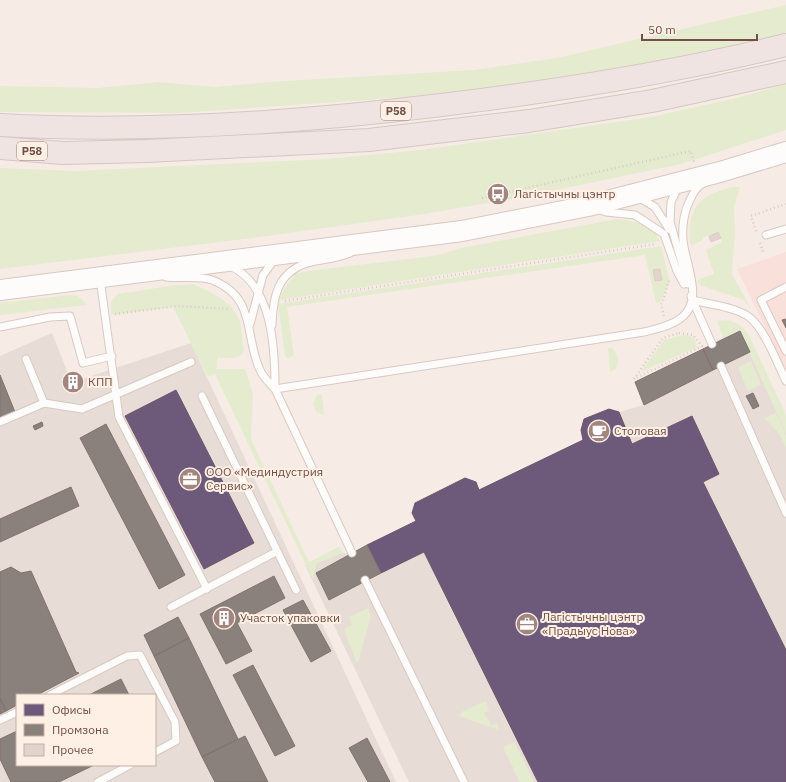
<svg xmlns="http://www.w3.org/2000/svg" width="786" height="782" viewBox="0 0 786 782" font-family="'IBM Plex Sans',sans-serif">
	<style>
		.commercial { fill: #fae0da }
		.industrial { fill: #e8dcd6; fill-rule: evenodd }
		.green { fill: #e5ebce }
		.offices { fill: #6d597a; stroke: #6f566a }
		.industry { fill: #8a817c; stroke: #83726c }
		.building { fill: #e2d3cc; stroke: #decec7 }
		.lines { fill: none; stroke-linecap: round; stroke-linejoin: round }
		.lane-casing { stroke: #d7c9c3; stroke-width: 9 }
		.secondary-casing { stroke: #d6c8c2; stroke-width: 22 }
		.highway-casing { stroke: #d5c7c3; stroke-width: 24 }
		.path { stroke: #d7cbc8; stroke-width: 2.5; stroke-dasharray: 1 3; stroke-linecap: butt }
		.lane { stroke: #fefcfb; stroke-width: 7 }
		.secondary { stroke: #fefcfb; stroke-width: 20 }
		.highway { stroke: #f0e4e2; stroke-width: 22 }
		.labels { text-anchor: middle; stroke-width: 4; stroke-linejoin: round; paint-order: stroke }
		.shield { fill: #fff0e5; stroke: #9d7f76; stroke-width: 1 }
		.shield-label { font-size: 11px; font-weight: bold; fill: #734e46 }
		.poi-label { font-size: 12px; fill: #734e46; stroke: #fff0e5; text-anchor: start }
	</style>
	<rect width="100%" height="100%" fill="#f6ece5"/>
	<!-- commercial -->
	<path class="commercial" d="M786 252V370L737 269Z"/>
	<!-- industrial -->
	<path class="industrial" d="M740 331 786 433V782H409L305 565 339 547 342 553H353L416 521 412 513 415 503 465 478 476 482 479 490 583 440 581 430 584 419 609 409 619 412 644 405 635 382 712 344 723 337Z
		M52 333 69 376 77 374 79 380 191 343 396 782H0V356ZM17 695H155V765H17Z"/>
	<!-- green -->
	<path class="green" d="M786 5V33L657 66 466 93 179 113 0 112V86L98 88 159 82 215 87 269 82 474 70 557 58Z
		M786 84V130L681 164 518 198 418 215 260 237 0 269V168L76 171 326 159 421 150 651 117 736 98Z
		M732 187H740L734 208 735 232 732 274 752 311 744 300 705 287 700 285 698 280 714 274 706 250 722 242 718 231 702 238 703 240 691 246C687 230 690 206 706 197 714 192 723 190 732 187Z
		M618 219C636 221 652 224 660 241L280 300 281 294 295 274 308 271 417 258 439 255 461 248Z
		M661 246 670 283 659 303H656L645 255 287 307 294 355 287 359 285 355 278 304Z
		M192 284C210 291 234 302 240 322 242 331 242 341 244 350 240 361 226 357 217 358V369H245L253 394 251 439 309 562 339 547 342 553 316 564 313 580 215 374 208 377 173 307 111 315V302L118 294 169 286Z
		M70 295 78 296 87 305 0 315V303Z
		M717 321C731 318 742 324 749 335L786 415V433L740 331 723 337Z
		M683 335C691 335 696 338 697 347L641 372 664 340Z
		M612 348C619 354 619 361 616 369L610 372 608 348Z
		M751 361 761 385 748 391 738 367Z
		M322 394 324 415 316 412 313 403 317 395Z
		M776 413 786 435V448L779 433 764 418Z
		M368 608 371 616 358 662 356 661 345 633V629L352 625 349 617Z
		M486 701 489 711 484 713 491 725 497 724 499 730 459 716 463 711Z
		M514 742 534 782H520L503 747Z"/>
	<!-- offices -->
	<path class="offices" d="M176 390 254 543 204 569 125 416Z
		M609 409 619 412 632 444 692 416 719 474 703 482 786 650V782H538L424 552 381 573 367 545 416 521 412 513 415 503 465 478 476 482 479 490 583 440 581 430 584 419Z"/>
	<!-- industry -->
	<path class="industry" d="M786 319V328L782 320Z
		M740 331 750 352 713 370 703 349Z
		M703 349 713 370 644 405 635 382Z
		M77 374 81 385 69 389 66 378Z
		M0 375 15 412 0 419Z
		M753 393 759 406 753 409 746 396Z
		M42 422 43 426 35 430 33 426Z
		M106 424 185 575 159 589 80 438Z
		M71 487 79 506 0 542V519Z
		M367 545 381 573 329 600 316 573Z
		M11 567 21 573 31 571 76 672 79 673 37 695H17V705L6 711 0 698V572Z
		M274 576 285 598 237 623 252 651 226 664 200 614Z
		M303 600 331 651 311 662 283 610Z
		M178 617 189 638 154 656 144 635Z
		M189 638 238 739 202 757 154 656Z
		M253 665 295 746 275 756 233 675Z
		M121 679 129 695H89Z
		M0 698 6 711 0 714Z
		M17 731V765H94L59 782H11L0 759V739Z
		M245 736 268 782H215L202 757Z
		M367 738 390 782H368L349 748Z"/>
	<!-- building -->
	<path class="building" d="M718 232 721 238 711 242 709 236Z
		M660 269 662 280 655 281 653 270Z"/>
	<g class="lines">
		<!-- lane casing -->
		<g class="lane-casing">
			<path id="lane" d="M679 185 671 202 670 222 688 284
				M638 197 655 207 669 229
				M597 209 606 212 635 215 664 234 677 271 684 284
				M766 235 786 229
				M230 266C273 285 275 349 275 389
				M166 277C181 279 198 275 212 280 257 297 244 336 260 370 263 377 269 383 275 389L352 553
				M100 279 119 417 207 589
				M786 287 761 300 786 351
				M691 296 692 300C708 304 736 307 749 317 765 329 777 363 786 381
				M692 299 712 344
				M250 324 263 275 274 260
				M272 325C273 297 277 273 307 263 321 259 336 259 350 253
				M0 327 50 317 70 316 83 363 112 356
				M26 359 44 403 82 409 191 362
				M721 366 786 513
				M275 389 644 332C656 329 671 326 681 318 705 300 685 264 683 240 682 227 684 213 689 202 693 194 696 186 704 183
				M202 396 296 590
				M0 422 44 403
				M365 580 464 782
				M171 607 276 552
				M50 695 127 656 140 655 175 722 176 741 155 752
				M0 720 17 712
				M98 782 130 765"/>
		</g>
		<!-- secondary casing -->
		<g class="secondary-casing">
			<path id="secondary" d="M0 290 462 231 588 206 720 172 786 152"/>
		</g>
		<!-- highway casing -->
		<g class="highway-casing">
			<path id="highway" d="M0 125C147 133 295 123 441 105 557 91 672 73 786 45
				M0 148 63 153 147 151 369 140 529 121 652 101 786 72"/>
		</g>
		<!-- path -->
		<path class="path" d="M482 198 691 151 694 162
			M756 231 751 216 786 204
			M760 243 764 254
			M285 301 656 244
			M115 314 178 306 230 309
			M664 316 661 305 669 281
			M679 333 693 335 702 346 634 379 663 338Z"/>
		<!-- lane -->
		<use href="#lane" class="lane"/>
		<!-- secondary -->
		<use href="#secondary" class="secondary"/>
		<!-- highway -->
		<use href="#highway" class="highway"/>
	</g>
	<!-- icons -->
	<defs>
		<g id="bus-disc" transform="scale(1.15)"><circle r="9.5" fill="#a1857e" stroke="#fff0e5"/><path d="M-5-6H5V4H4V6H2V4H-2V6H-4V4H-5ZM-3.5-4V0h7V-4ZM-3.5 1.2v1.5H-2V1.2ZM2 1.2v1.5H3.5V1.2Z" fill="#fff"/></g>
		<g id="building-disc" transform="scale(1.15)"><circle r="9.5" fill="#a1857e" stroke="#fff0e5"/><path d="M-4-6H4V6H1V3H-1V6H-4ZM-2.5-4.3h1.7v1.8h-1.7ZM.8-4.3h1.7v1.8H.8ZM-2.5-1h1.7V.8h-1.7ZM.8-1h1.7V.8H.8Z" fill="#fff"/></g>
		<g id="cafe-disc" transform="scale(1.15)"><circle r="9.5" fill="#a1857e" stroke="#fff0e5"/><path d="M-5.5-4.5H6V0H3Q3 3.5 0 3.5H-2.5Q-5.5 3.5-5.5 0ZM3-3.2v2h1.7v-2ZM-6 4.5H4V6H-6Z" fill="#fff"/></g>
		<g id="office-disc" transform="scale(1.15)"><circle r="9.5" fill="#a1857e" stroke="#fff0e5"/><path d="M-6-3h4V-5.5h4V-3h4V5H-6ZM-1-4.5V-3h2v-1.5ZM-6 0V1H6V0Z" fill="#fff"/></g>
	</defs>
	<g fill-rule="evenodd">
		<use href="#bus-disc" x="498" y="194"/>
		<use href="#building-disc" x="73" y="382"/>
		<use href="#cafe-disc" x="599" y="431"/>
		<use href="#office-disc" x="190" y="479"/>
		<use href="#building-disc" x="224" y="618"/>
		<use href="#office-disc" x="527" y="624"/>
	</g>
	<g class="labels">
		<!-- shield labels -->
		<g class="shield">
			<rect x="381" y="102" width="30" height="18" rx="3"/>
			<rect x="17" y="142" width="30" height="18" rx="3"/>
		</g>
		<g class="shield-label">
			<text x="396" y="115">Р58</text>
			<text x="32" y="155">Р58</text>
		</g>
		<!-- poi labels -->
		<g class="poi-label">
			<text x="514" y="198">Лагістычны цэнтр</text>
			<text x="88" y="386">КПП</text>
			<text x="614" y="435">Столовая</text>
			<text x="206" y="476">ООО «Мединдустрия<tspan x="206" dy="14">Сервис»</tspan></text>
			<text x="542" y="621">Лагістычны цэнтр<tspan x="542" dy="14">«Прадыус Нова»</tspan></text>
			<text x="240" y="622">Участок упаковки</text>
		</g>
	</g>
	<!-- legend -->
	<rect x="16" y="694" width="140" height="72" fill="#fff0e5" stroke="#c7afa5"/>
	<rect x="24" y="704" width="20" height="12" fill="#6d597a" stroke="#c7afa5"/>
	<text x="52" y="714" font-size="12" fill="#734e46">Офисы</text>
	<rect x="24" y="724" width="20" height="12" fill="#8a817c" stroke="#c7afa5"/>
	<text x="52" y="734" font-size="12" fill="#734e46">Промзона</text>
	<rect x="24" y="744" width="20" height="12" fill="#e2d3cc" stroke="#c7afa5"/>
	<text x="52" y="754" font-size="12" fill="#734e46">Прочее</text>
	<!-- scale -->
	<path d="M642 34v6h115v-6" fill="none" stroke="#734e46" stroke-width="2"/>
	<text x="648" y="34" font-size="12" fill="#734e46" stroke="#fff0e5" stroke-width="3" paint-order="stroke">50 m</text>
</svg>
